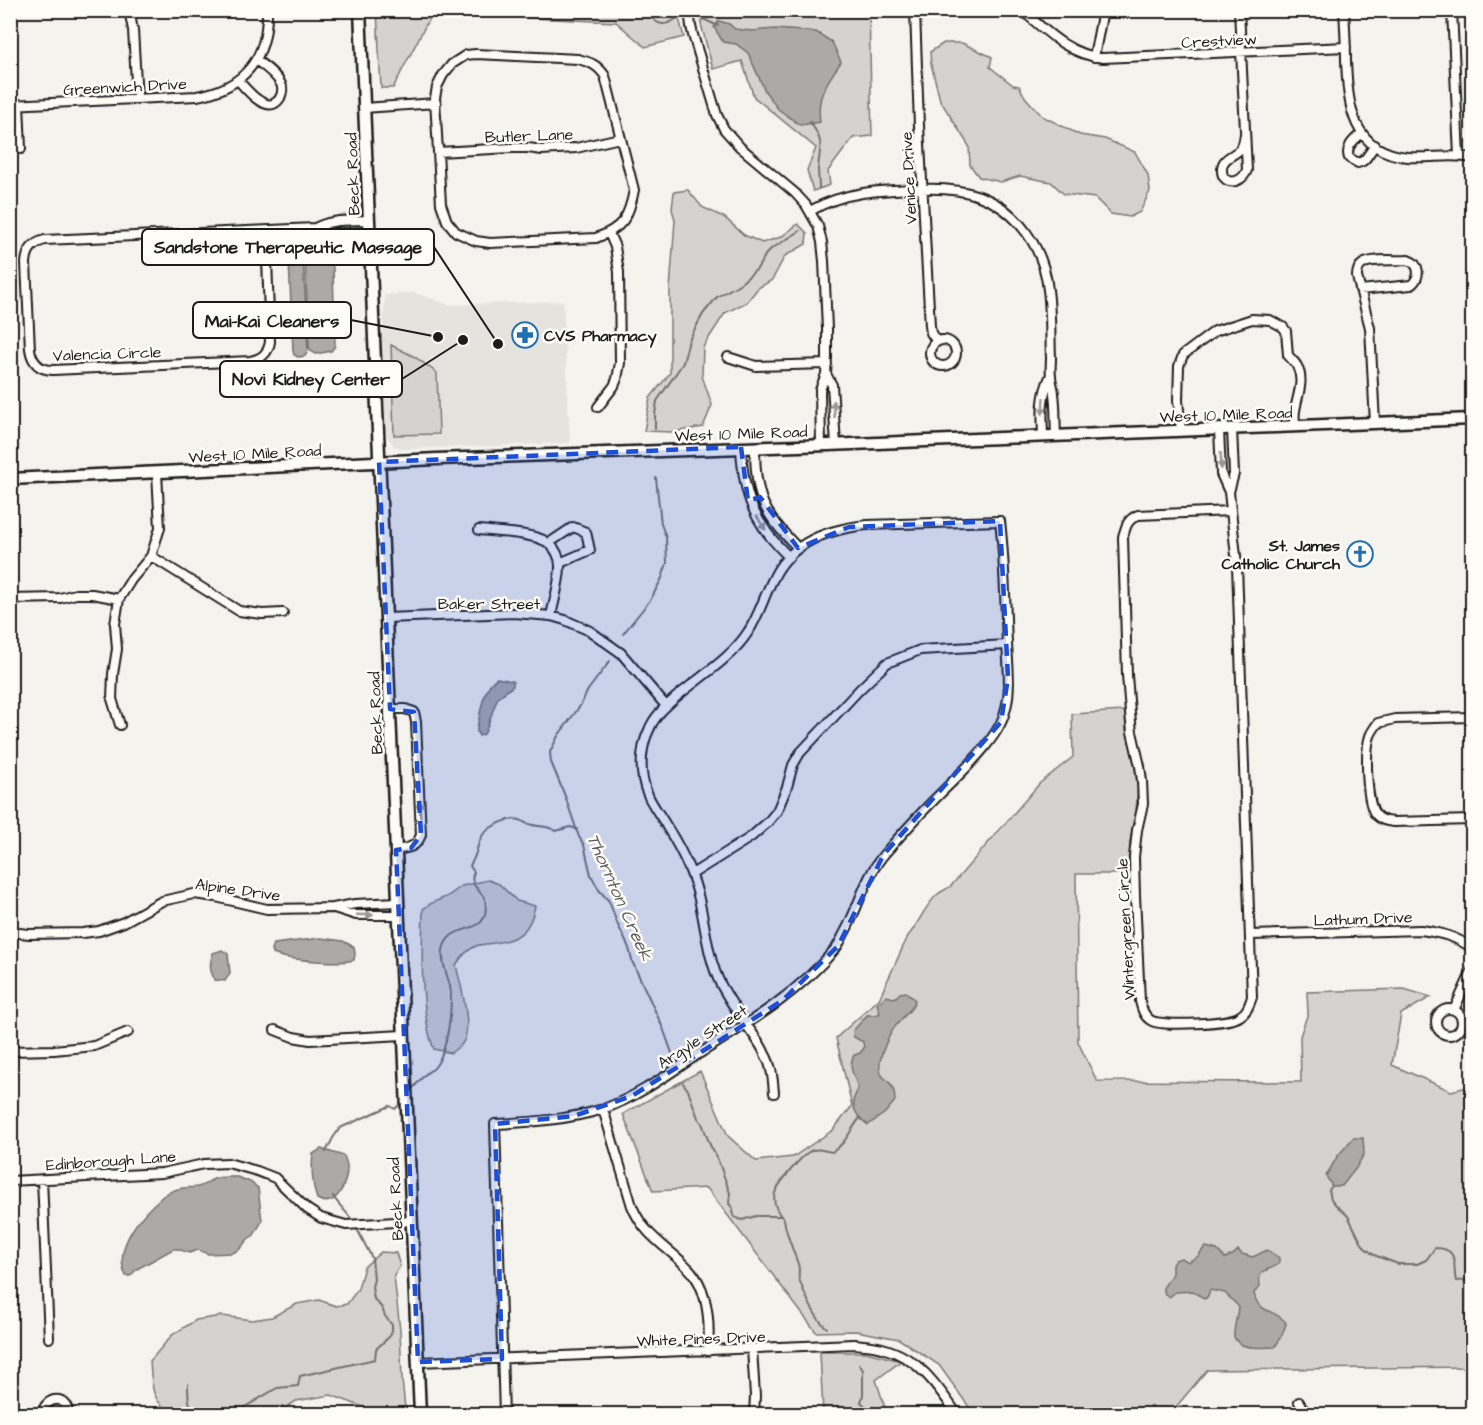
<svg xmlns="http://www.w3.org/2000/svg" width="1483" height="1425" viewBox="0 0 1483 1425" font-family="'Architects Daughter',sans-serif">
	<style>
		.built { fill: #e4e3de }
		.green { fill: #d4d3cf; stroke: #787876; stroke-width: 1.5 }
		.water { fill: #abaaa6; stroke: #72716f; stroke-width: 1.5 }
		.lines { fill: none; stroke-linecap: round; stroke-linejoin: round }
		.stream { stroke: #72716f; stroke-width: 2 }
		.minor-casing { stroke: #1c1c1c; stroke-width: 12 }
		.secondary-casing { stroke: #1c1c1c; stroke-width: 15 }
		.minor { stroke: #fdfcf7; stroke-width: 8 }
		.secondary { stroke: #fdfcf7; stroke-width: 10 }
		.oneway { fill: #989794 }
		.marked { fill: #1d4ed8; fill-opacity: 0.2; stroke: #1d4ed8; stroke-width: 4.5; stroke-dasharray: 12 8; stroke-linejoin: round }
		.labels { text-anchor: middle; stroke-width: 5; stroke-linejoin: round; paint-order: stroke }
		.street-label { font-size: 16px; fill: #1c1c1c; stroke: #fdfcf7 }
		.poi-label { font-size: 16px; font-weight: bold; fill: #1c1c1c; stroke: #fdfcf7; text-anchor: start }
		.water-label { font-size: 18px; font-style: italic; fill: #5c5c5a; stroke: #fdfcf7 }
		.leader { fill: none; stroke: #1c1c1c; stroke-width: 2 }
		.callout-dot { fill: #1c1c1c; stroke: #fdfcf7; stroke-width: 2 }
		.callout { fill: #fdfcf7; stroke: #1c1c1c; stroke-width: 2 }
		.callout-label { font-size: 18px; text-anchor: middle; font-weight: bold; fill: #1c1c1c }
	</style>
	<rect width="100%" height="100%" fill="#f4f3ee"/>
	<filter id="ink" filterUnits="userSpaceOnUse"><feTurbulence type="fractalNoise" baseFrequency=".0167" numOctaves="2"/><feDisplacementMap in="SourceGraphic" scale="12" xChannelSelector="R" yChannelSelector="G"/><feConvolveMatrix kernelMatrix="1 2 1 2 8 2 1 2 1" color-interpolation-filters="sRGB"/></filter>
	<g filter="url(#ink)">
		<!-- built -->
		<path class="built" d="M415 293 449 305 563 301 570 443 405 449 394 446 387 436 381 357 385 295Z"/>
		<!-- green -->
		<path class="green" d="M377 11H679L678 15 684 37 645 47 616 22 432 13 393 88H381Z
			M703 11H869L872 136 853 138 828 171 830 185 813 191 807 170 816 148 754 97 742 61 713 69 701 24Z
			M944 43H962L992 57 990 67 1013 85 1019 86 1025 97 1042 116 1080 135 1105 139 1135 152 1148 175 1150 191 1140 212 1130 217 1111 214 1095 198 1064 194 1051 182 1020 176 1001 182 979 177 970 165 969 146 940 100 931 64 930 52Z
			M688 190 702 207 725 218 744 235 762 243 781 237 798 224 807 233 806 244 785 256 772 280 758 288 747 302 725 313 703 347 702 376 712 405 703 427 673 432 644 431 650 398 670 373V290L675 220 672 209 674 192Z
			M391 345 415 357 437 373 439 434 394 435Z
			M1125 711 1126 729 1133 757 1138 786 1136 811 1130 842V874H1076L1078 1042 1097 1081 1301 1082 1300 1036 1308 1013 1307 992 1404 989 1431 997 1401 1014 1392 1065 1451 1091 1472 1086V1367L1207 1370 1170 1414H974L939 1365 899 1339 856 1331 816 1332 707 1188 653 1191 623 1114 700 1071 728 1136 756 1161 793 1157 833 1130 852 1106 836 1038 879 999 908 936C919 923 925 905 938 894 942 891 947 889 951 886L1040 783 1073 757 1072 714Z
			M488 880 499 884 517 901 535 906C530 931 520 939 494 943 488 944 481 944 476 946 467 950 461 957 456 965 460 984 474 1027 462 1044 459 1047 454 1050 451 1053L434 1049C429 1038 428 1028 426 1017 421 981 422 945 423 909L432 903 448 896 462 886Z
			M381 1252 396 1253 400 1266 394 1276 400 1330 402 1380 405 1408 403 1414H382L331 1395 296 1401 276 1414H173C150 1401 152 1385 150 1361L172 1335 196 1320 222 1316 252 1320 272 1317 297 1304 319 1300 336 1306 347 1304 358 1289 364 1267Z
			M820 1352H866L901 1361 876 1380 887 1414H823Z"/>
		<!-- water -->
		<path class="water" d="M719 21 729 24 735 29 752 31 775 29 816 32 832 42 841 62C827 83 816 95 820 122L800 125 778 109 765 91 748 53 736 44 723 42 714 27Z
			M297 251 301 253 303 258 308 351 305 356 298 357 294 355 293 351 289 260 291 254Z
			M313 251C325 253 331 255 333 268L335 346 331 351 316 354 311 351 309 347 305 258 307 253Z
			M497 678 513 681V686C508 690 502 693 498 698 494 705 486 733 484 734 483 735 481 735 479 736L477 732V727C481 712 483 686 497 678Z
			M321 938 343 941 354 947 355 954 354 960C340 964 286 960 273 954L272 949 274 944Z
			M222 950 228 954 230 973 225 981 215 980C209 971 209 963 213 953Z
			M906 992 915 1000C913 1010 905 1014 899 1022 890 1031 878 1057 880 1069 881 1077 885 1078 890 1083 894 1088 895 1095 895 1101L885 1113 868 1125C860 1119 851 1109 854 1098 855 1095 857 1092 858 1088 855 1077 847 1067 854 1055L860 1053 864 1048 863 1042 854 1037 853 1031 867 1015H876L880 1013 877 1004 886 996C894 997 893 1001 900 993Z
			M1353 1138H1363L1364 1154 1356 1168 1342 1186H1332L1326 1176 1337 1157Z
			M321 1149 344 1156C345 1159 347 1163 347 1166 348 1182 337 1210 317 1199 312 1184 311 1171 313 1154Z
			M237 1177 250 1182 258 1188 262 1221 254 1235 248 1239 239 1250 232 1253 208 1254 198 1250 189 1253 178 1249H173L137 1269 130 1276H126C113 1250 137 1220 155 1203 160 1199 164 1194 170 1192 178 1187 188 1188 197 1187 204 1186 208 1181 214 1179 221 1176 230 1177 237 1177Z
			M1206 1247 1217 1250 1225 1258 1234 1254 1238 1250 1242 1254 1253 1257 1267 1250 1279 1258V1264C1267 1272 1257 1268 1260 1286L1254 1293C1257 1314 1277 1309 1286 1323 1286 1327 1278 1343 1275 1347 1264 1347 1237 1351 1234 1336 1233 1332 1238 1312 1238 1306L1225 1293 1210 1290 1208 1296 1205 1299 1193 1291 1176 1292 1169 1297 1165 1294 1163 1288 1172 1274V1265L1175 1260 1181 1258 1189 1262C1192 1259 1194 1259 1197 1257 1201 1254 1201 1249 1206 1247Z"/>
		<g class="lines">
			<!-- stream -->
			<path class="stream" d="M646 10C654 23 662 29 676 19
				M701 18 718 26
				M810 122C825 143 820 146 818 168 818 175 819 181 819 188
				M655 429V415L657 401 683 363 689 340 703 314 717 297 741 283 757 269 766 254 771 249 800 231
				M623 634 651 599 662 578 667 563 666 537 661 524 656 478
				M610 661 588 690 580 706 558 736 550 752 551 762 565 796 579 837 584 845 591 875 599 890 609 901 612 909 617 923 629 948 632 961 663 1028 672 1053
				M683 1083 688 1090 698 1118 702 1123 710 1145 718 1160 730 1193 729 1204 733 1208 732 1212 734 1217 742 1220 756 1216H780
				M409 1093C415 1086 421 1078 428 1072 433 1068 431 1072 435 1067 448 1050 453 1006 450 986 447 974 441 962 443 950 450 917 492 942 485 899 480 890 468 884 474 872L470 866C471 863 473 861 474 858 477 851 478 843 482 836 489 826 509 817 520 820 523 821 526 824 529 824 540 828 545 824 556 831L570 827 577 829
				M326 1152 333 1138 340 1128 390 1106 395 1109 402 1102
				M1332 1186 1329 1190 1331 1199 1336 1205 1348 1216 1361 1242 1365 1248 1374 1255 1398 1264H1417L1426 1260 1435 1248C1461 1248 1452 1267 1456 1281L1472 1280
				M333 1196C338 1205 347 1211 353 1222
				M827 1328C815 1319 804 1293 799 1279 798 1274 800 1269 798 1264 793 1249 786 1235 784 1219 778 1214 772 1202 775 1193 778 1184 803 1153 813 1150 819 1148 825 1151 832 1152 846 1144 850 1130 860 1118
				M859 1364 863 1370V1395L861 1402 865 1406V1414
				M188 1384C188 1395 188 1409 197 1414
				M206 1414 209 1413 215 1414
				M233 1414 277 1388 298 1386 300 1376 375 1359 376 1349 389 1337 392 1331V1325L385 1316 382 1308 374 1299 372 1287 374 1279 372 1258 356 1227"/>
			<!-- minor casing -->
			<g class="minor-casing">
				<path id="minor" d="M129 10 133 30 137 99
					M689 10 691 26 693 35 717 115 724 129 740 147 795 193 806 205 818 226 822 242 824 261 827 329V358L826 374 820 390 821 445
					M915 10 919 126 930 326 931 333 937 342
					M1022 10C1046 31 1069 55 1103 58L1346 47
					M1239 10 1247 170C1241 186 1221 185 1222 169 1222 157 1235 156 1241 148 1244 144 1244 139 1245 134
					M1344 10C1345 27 1346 44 1346 61 1348 106 1352 152 1408 157 1430 159 1451 153 1472 158
					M1452 10 1459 156
					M476 54 578 59C590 62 598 65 605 76L634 190C629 217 623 228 596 238L490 243 476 241 456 232 447 221 441 204 436 117 435 98 437 87 443 75 452 64 466 55Z
					M1094 57 1103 10
					M238 80C246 89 268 117 280 98 282 94 283 88 281 84 276 74 264 66 256 60
					M19 104 21 149
					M10 105 197 96C244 88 268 58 267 10
					M364 108 436 103
					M1362 133C1354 140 1345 147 1349 158L1358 163 1363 161 1366 158 1375 145
					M438 152 511 148H528L542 150 557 149 576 148 620 138
					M810 211C844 191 882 190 920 189 940 188 960 189 979 196 1018 210 1044 249 1048 290 1051 312 1050 335 1051 358 1051 364 1050 370 1051 376 1051 382 1054 388 1054 394 1056 407 1055 421 1056 435
					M315 228C331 219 350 221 369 220
					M266 231 270 342C268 354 261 359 250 361L53 370C39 370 32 362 30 349L26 263C27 250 33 243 45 240L315 228C332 236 351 233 369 232
					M1360 290 1411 285C1421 277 1420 264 1408 260 1397 261 1371 258 1363 264 1358 267 1357 271 1357 277L1370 328 1375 423
					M930 353a13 13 0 1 1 26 0a13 13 0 1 1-26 0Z
					M728 357 756 366 827 364
					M826 374 832 385 836 444
					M598 407 614 386 617 379 620 363 619 272 615 247 609 233
					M1219 429 1221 474 1229 492 1237 565 1252 997C1249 1005 1248 1011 1240 1016 1230 1024 1163 1026 1152 1021 1144 1017 1142 1009 1140 1001L1135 896 1134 857 1137 830 1143 804 1142 781 1140 766 1132 732 1130 713 1127 675 1123 537C1126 526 1127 520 1138 515L1231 511
					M1181 431 1178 400 1179 366 1183 355 1215 331 1252 319 1270 320 1283 327 1286 331 1288 355C1291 359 1295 362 1297 366 1305 381 1297 396 1295 411 1294 416 1295 421 1295 426
					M1043 435C1042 414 1041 396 1050 377
					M741 447C743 495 754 524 789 557
					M755 447C755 497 763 513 798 548
					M1229 492 1234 474 1232 429
					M479 530C497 532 533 533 547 542 555 547 560 557 560 566 560 581 554 601 551 616
					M549 543 573 527 586 532 590 550 560 563
					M151 556 239 611 262 614 283 613
					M10 599 60 598 76 594H92L119 599
					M386 618 514 613 551 616 565 620 590 631 621 653 666 706
					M390 709H405L414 712 416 722 421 835C416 848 408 848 396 850
					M1472 717 1395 719 1378 723C1375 727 1372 731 1370 736 1365 750 1366 805 1376 815 1382 821 1387 821 1394 822L1472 820
					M120 725 112 699 113 674 117 649 115 624 119 599 131 580 151 556 160 528 157 473
					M692 874 751 837 768 822 777 811 787 787 793 765 800 753 859 690 887 663 920 650 1007 645
					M334 908 356 915H399
					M10 932 29 934 83 933 99 931 124 922 162 901 194 894 216 897 267 909 333 908 355 904 398 902
					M1250 935 1421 930C1441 933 1455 936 1472 948
					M1436 1022a13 13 0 1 1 26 0a13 13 0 1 1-26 0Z
					M1454 1010 1472 971
					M275 1030 293 1037 310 1040 403 1035
					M10 1051 54 1050 94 1046 128 1032
					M603 1109 632 1206C645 1238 669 1247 691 1271 709 1292 710 1325 708 1351
					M42 1179 49 1338
					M10 1181 162 1173 204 1164 228 1163 257 1171 275 1178 307 1209 321 1218 346 1225 412 1221
					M752 1349 755 1396 754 1414
					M418 1362 854 1344C863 1345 873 1345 882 1348 918 1357 937 1385 957 1414
					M1299 1402 1306 1414
					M42 1414C46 1395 68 1395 68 1414
					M504 1414 495 1124C531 1122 568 1120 603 1109 637 1097 667 1075 697 1055 747 1024 798 994 836 948 840 943 842 937 845 932 859 906 866 874 886 852 901 835 916 818 932 802 953 780 995 744 1004 715 1012 692 1008 667 1007 643 1005 603 1005 562 1000 521L867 525C829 529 790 542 773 579 764 596 759 616 748 632 730 660 699 677 674 699 664 708 654 717 649 730 642 744 640 764 643 779 646 798 658 811 667 827 676 841 684 856 690 871 706 908 703 949 721 985 729 999 738 1014 748 1027 754 1036 761 1044 765 1054 772 1066 773 1080 774 1093"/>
			</g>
			<!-- secondary casing -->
			<g class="secondary-casing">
				<path id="secondary" d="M360 10 420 1414
					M10 479 437 459 828 445 1472 419"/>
			</g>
			<!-- minor -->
			<use href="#minor" class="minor"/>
			<!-- secondary -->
			<use href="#secondary" class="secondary"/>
		</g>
		<!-- one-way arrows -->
		<defs><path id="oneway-solid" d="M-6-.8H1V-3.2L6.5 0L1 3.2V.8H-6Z" transform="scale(1.5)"/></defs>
		<g class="oneway">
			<use href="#oneway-solid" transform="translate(1043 406) rotate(93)"/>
			<use href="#oneway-solid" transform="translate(834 409) rotate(-94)"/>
			<use href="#oneway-solid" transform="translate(1221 461) rotate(87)"/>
			<use href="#oneway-solid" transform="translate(761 523) rotate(57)"/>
			<use href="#oneway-solid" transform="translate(420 809) rotate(-93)"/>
			<use href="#oneway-solid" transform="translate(365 915) rotate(2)"/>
		</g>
	</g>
	<!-- marked area -->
	<path class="marked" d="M741 447 748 501 760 497 798 548 849 527 1000 521 1008 678 1001 722 884 854 838 946 783 1000 632 1096 574 1116 495 1124 502 1359 418 1362 396 850 411 848 421 835 414 712 390 709 379 462Z"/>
	<!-- icons -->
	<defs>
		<g id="pharmacy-ring" transform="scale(1.35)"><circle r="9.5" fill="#fdfcf7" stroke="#1f6fb2" stroke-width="1.5"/><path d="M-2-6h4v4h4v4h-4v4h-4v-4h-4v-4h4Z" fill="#1f6fb2"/></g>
		<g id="church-ring" transform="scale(1.35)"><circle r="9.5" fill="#fdfcf7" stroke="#1f6fb2" stroke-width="1.5"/><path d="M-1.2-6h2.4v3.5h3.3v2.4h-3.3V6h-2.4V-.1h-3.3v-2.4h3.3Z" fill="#1f6fb2"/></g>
	</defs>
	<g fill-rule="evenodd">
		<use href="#pharmacy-ring" x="525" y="335"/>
		<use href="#church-ring" x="1360" y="554"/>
	</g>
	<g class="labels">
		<!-- street labels -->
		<g class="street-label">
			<text transform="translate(1219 40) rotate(-3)" y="6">Crestview</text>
			<text transform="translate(125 86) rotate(-3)" y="6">Greenwich Drive</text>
			<text transform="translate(529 135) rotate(-2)" y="6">Butler Lane</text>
			<text transform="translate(352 174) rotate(-92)" y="6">Beck Road</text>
			<text transform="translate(908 178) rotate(-93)" y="6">Venice Drive</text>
			<text transform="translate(107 353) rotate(-2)" y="6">Valencia Circle</text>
			<text transform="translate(1226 414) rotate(-2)" y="6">West 10 Mile Road</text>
			<text transform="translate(741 433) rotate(-2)" y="6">West 10 Mile Road</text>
			<text transform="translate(255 453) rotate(-3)" y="6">West 10 Mile Road</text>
			<text x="489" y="609">Baker Street</text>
			<text transform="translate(375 713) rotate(-92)" y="6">Beck Road</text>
			<text transform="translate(238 889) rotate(8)" y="6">Alpine Drive</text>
			<text transform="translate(1363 918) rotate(-2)" y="6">Lathum Drive</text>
			<text transform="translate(1125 929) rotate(-93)" y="6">Wintergreen Circle</text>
			<text transform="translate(702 1036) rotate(-33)" y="6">Argyle Street</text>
			<text transform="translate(111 1160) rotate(-4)" y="6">Edinborough Lane</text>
			<text transform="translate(395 1199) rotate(-93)" y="6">Beck Road</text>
			<text transform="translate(701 1338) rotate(-2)" y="6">White Pines Drive</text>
		</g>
		<!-- poi labels -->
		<g class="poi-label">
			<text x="544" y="341">CVS Pharmacy</text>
			<text x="1340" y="551" text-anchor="end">St. James<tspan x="1340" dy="18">Catholic Church</tspan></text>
		</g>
		<!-- water labels -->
		<g class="water-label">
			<text transform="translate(620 897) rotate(66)" y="6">Thornton Creek</text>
		</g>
	</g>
	<!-- callouts -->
	<path class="leader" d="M498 344L434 247M438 337L351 320M463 340L402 379"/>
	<g class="callout-dot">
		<circle cx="498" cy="344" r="6"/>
		<circle cx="438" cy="337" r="6"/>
		<circle cx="463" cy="340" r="6"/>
	</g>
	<g class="callout">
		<rect x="142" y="229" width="292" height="36" rx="6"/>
		<rect x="193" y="302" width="158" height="36" rx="6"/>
		<rect x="220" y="361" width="182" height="36" rx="6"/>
	</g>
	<g class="callout-label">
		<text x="288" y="253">Sandstone Therapeutic Massage</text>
		<text x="272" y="327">Mai-Kai Cleaners</text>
		<text x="311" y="385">Novi Kidney Center</text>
	</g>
	<!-- margin -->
	<rect width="1483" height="1425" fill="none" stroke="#fdfcf7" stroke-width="36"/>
	<rect x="18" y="18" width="1447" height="1389" fill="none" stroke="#1c1c1c" stroke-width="2" filter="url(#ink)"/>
</svg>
